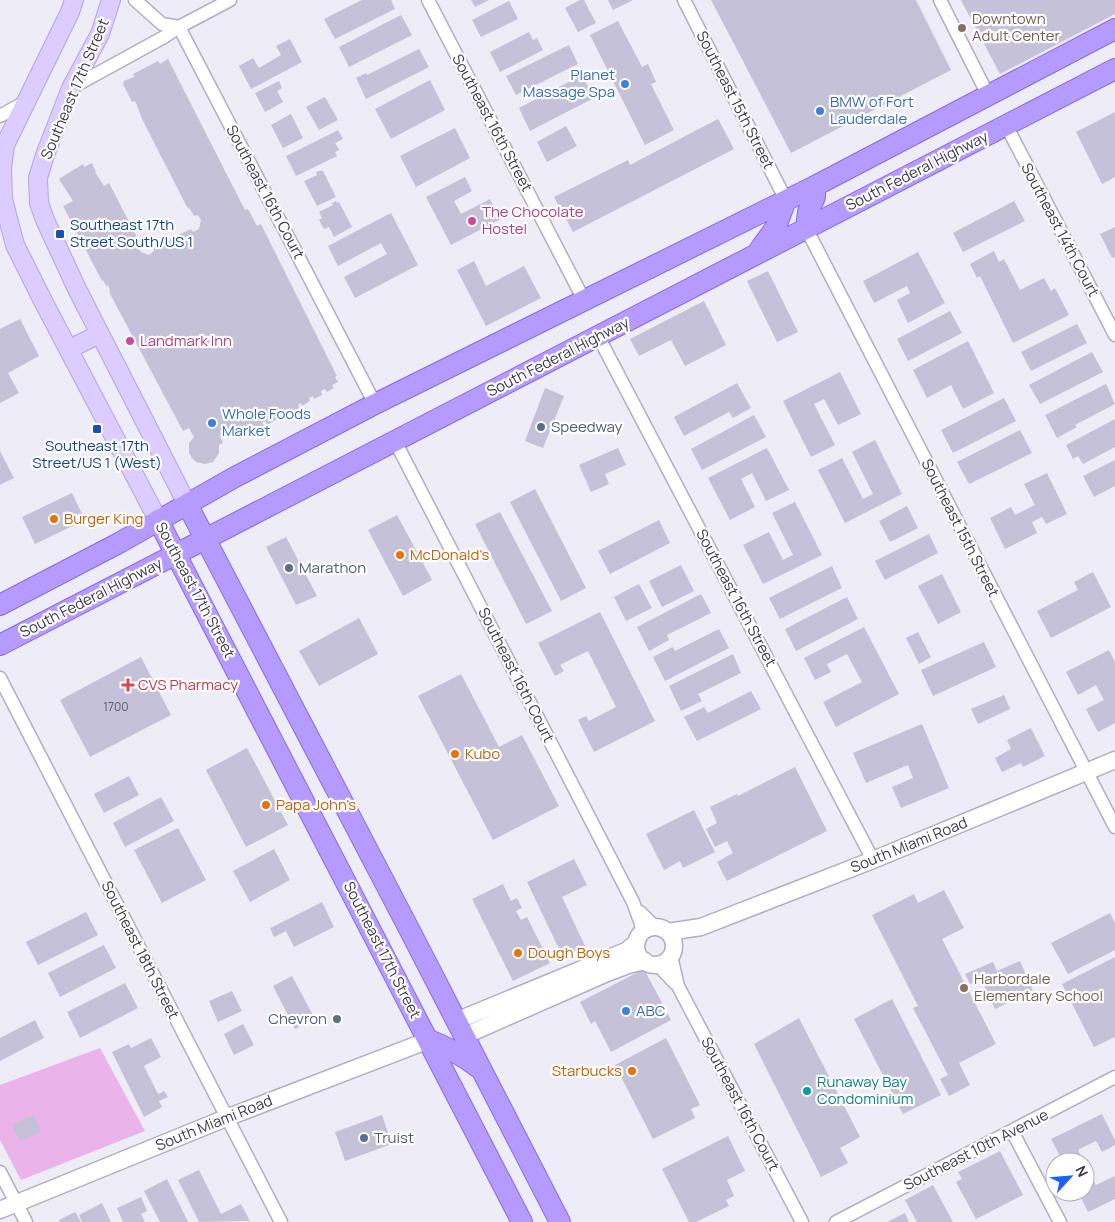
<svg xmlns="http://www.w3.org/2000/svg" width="1115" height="1222" viewBox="0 0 1115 1222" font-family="Manrope,sans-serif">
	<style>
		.green { fill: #eab4ea }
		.building { fill: #c4c1d8 }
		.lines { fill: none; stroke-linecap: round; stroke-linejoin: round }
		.minor-casing { stroke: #b1aec2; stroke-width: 15 }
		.tertiary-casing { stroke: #b1aec2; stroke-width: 19 }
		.secondary-casing { stroke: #b5a3e2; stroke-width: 20 }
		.primary-casing { stroke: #8769e7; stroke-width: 22 }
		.minor { stroke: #fff; stroke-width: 12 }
		.tertiary { stroke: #fff; stroke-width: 16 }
		.secondary { stroke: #dcccff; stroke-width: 18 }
		.primary { stroke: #b59bff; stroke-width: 20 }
		.education-dot { fill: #8d6e63; stroke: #fff; stroke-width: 2 }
		.shop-dot { fill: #3f7fe0; stroke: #fff; stroke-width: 2 }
		.hotel-dot { fill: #d1479c; stroke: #fff; stroke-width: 2 }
		.transit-dot { fill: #1a4fb4; stroke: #fff; stroke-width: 2 }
		.service-dot { fill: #5c6f8a; stroke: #fff; stroke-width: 2 }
		.food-dot { fill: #e8710a; stroke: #fff; stroke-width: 2 }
		.health-dot { fill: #e0444e; stroke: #fff; stroke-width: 2 }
		.culture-dot { fill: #0f9aa8; stroke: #fff; stroke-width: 2 }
		.labels { text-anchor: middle; stroke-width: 4.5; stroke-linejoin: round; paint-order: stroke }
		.number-label { font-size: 12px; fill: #5d5b6e }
		.education-label { font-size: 15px; fill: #785e54; stroke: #fff; text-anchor: start }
		.shop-label { font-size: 15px; fill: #366cbe; stroke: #fff; text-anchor: start }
		.street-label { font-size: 15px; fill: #3b394b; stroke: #fff }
		.hotel-label { font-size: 15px; fill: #b23c85; stroke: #fff; text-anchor: start }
		.transit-label { font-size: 15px; fill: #164399; stroke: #fff; text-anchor: start }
		.service-label { font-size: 15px; fill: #4e5e75; stroke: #fff; text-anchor: start }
		.food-label { font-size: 15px; fill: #c56008; stroke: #fff; text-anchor: start }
		.health-label { font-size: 15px; fill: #be3a42; stroke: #fff; text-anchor: start }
		.culture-label { font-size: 15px; fill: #0d838f; stroke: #fff; text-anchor: start }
	</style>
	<rect width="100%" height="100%" fill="#eeecf6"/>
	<!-- green -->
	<path class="green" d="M100 1048 145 1131 21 1180 0 1140V1085Z"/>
	<!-- building -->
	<path class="building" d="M362 0H391L395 9 335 39 324 19Z
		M471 0H489L475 7Z
		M580 0H584L596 23 578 32 565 8Z
		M608 0H633L613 10Z
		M711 0H916L951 70 791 153Z
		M961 0H1115V14L1000 74Z
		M509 1 518 19 481 37 472 20Z
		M401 15 412 35 349 67 339 47Z
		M618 21 642 67 648 64 656 82 651 84 674 130 645 145 590 35Z
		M529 32 533 40 537 38 543 50 500 72 490 52Z
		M290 39 302 62 251 89 239 66 253 58 259 68 281 55 276 46Z
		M569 45 578 64 516 95 506 76Z
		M419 49 429 67 366 99 356 78 366 73 367 75Z
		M168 59 245 210 248 209 257 226 261 224 337 376 335 377 338 382 332 385 334 388 327 392 325 389 321 391 322 395 314 399 313 396 309 398 310 401 302 406 301 403 298 405 300 408 290 413 288 410 286 411 288 414 279 419 277 416 275 417 277 419 267 425 265 421 262 423 264 426 254 431 253 427 249 429 250 432 243 436 241 432 235 436 232 429 220 436 223 443 219 445V453L213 462 205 464 196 462 192 458 189 453V443L194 437 189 428 183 431 109 292 110 291 108 285 106 286 103 280 102 281 63 206 73 201 59 179 83 164 84 167 92 163 96 172H95L104 186 109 183 140 243 137 246 141 252 149 255 154 251V247L191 229 193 232 199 229 201 220 198 215 194 216 190 209 187 207 143 121 135 101 132 102 123 84 124 81 134 77 133 74 158 61 160 64Z
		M582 75 594 98 530 131 519 108Z
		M430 80 445 110 391 139 375 109Z
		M279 81 282 88 277 91 283 102 265 112 255 93Z
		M325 97 338 120 319 130 306 107Z
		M1115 112V177L1102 184 1076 132Z
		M291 114 303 138 283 148 271 125Z
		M718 119 734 149 573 232 554 197 628 160 630 165Z
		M566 126 577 146 547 162 537 142Z
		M455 128 470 158 416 187 400 156Z
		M338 130 343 139 335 143 339 150 335 152 337 156 296 176 286 156Z
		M320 171H323L336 197 317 206 304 181 317 175 316 172Z
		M465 177 472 191 454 201 461 214 490 199 501 219 451 245 426 197Z
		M336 201 337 203 339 202 352 227 334 237 329 227 324 229 319 220 322 218 319 212 333 205 332 203Z
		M1014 201 1025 221 963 252 953 233Z
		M391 213 418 265 355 298 344 277 387 254 381 243 338 266 328 246Z
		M1115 227V257L1112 258 1100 234Z
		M994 251 999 262 1004 259 1020 290 1044 278 1051 291 1055 288 1069 315 1013 343 980 276 977 278 970 264Z
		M918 252 945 303 908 323 897 300 910 293 907 286 874 303 863 281Z
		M474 261 486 286 524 266 541 298 486 326 457 270Z
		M768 271 798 332 777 342 747 281Z
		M704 301 726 345 685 366 671 340 639 356 630 339Z
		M950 311 962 333 908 361 897 339Z
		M20 319 39 356 8 373 19 393 0 403V329Z
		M1077 324 1087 343 1031 371 1021 352Z
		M968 341 994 393 963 409 951 385 927 398 913 370Z
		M1092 352 1103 372 1040 404 1029 385Z
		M840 372 861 414 838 425 824 399 814 404 835 445 811 457 783 401Z
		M737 383 751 408 733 418 729 412 684 436 674 417Z
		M1106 384 1115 404 1075 425 1077 427 1057 438 1045 415Z
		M545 388 564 396 543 448 525 441Z
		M1004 398 1016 421 953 453 941 430Z
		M754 415 766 437 702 470 691 449Z
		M1115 419V447L1083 464 1078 456 1073 459 1066 445Z
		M1020 430 1032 453 969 484 957 462Z
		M875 440 902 494 845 523 818 470 842 458 863 499 873 494 852 452Z
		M618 448 626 465 605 474 609 484 591 492 579 465Z
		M767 448 789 490 766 501 752 473 741 479 755 507 730 520 708 478Z
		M0 451 14 478 0 485Z
		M1115 460V486L1094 497 1083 476Z
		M1047 473 1067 514 1046 524 1042 517 1032 522 1037 533 1005 549 990 518 1011 507 1015 515 1035 505 1024 484Z
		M535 489 586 588 561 601 510 502Z
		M72 493 85 520 35 544 22 517Z
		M795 502 822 555 763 584 743 545 769 532 783 560 793 555 772 513Z
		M907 506 918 528 890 542 879 521Z
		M500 512 552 611 526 624 475 524Z
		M397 515 432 580 403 596 368 530Z
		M659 520 670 543 610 574 598 551Z
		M929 534 938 553 885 580 875 561Z
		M286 537 317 596 296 605 266 547Z
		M681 565 694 591 662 607 649 581Z
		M832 566 842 588 780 619 769 598Z
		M1093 572 1111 607 1051 638 1037 611 1078 590 1074 582Z
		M942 574 961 612 938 624 918 586Z
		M639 584 652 608 626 621 614 597Z
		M701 594 711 613 667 635 669 640 649 651 637 627Z
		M847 597 858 619 796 651 785 629Z
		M600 612 655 721 594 752 578 720 586 716 589 721 616 707 588 651 560 665 564 671 555 676 538 643Z
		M359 618 378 654 319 686 299 651Z
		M864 627 899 694 836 727 823 702 862 682 847 654 827 664 831 672 815 680 804 658Z
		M719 629 729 648 665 681 653 657 673 647 675 651Z
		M918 632 931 657 919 664 906 638Z
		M984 642 996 667 933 696 921 670Z
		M1109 650 1115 662V723L1098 732 1086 709 1104 700 1096 685 1078 695 1066 672Z
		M733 654 741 673 698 694 702 701 681 711 669 686Z
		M141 657 171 715 90 757 60 700Z
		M461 674 499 747 522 735 559 806 493 840 418 696Z
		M751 691 761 709 697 741 684 717 704 707 708 713Z
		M1004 695 1010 709 978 724 971 709Z
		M922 724 949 788 901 808 892 787 913 778 908 765 866 783 853 753Z
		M1031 728 1045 756 1023 767 1021 763 1002 772 995 758 1011 749 1007 740Z
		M247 748 288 825 246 847 206 770Z
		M795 767 827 831 727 881 717 862 733 853 727 841 715 847 706 829 717 823 710 807 737 794 738 796Z
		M129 776 139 795 104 813 94 794Z
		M161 797 174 821 125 847 113 823Z
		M694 810 715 852 683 868 680 861 664 870 646 834Z
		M178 828 206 880 162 903 134 850Z
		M274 849 290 880 250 902 233 871Z
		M574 859 587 885 562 897 585 946 563 957 527 882Z
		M503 884 511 901 517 898 522 908 516 911 521 920 527 917 550 963 513 981 472 899Z
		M944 890 964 928 942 939 996 1044 959 1063 970 1085 949 1096 940 1079 948 1075 913 1008 918 1006 872 915 914 894 918 903Z
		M322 902 334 927 294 947 286 931 274 937 270 928Z
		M86 912 98 935 38 965 26 942Z
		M1110 913 1115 923V950L1068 974 1051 943Z
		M104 945 116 968 60 997 48 973Z
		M1115 957V1037L1094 1047 1062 984Z
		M1020 961 1033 991 995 1009 981 979 970 984 965 974 993 962 997 971Z
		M644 969 671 1020 611 1052 595 1021 591 1024 580 1002Z
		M292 976 315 1019 295 1029 273 986Z
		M125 983 138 1008 80 1038 67 1012Z
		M232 991 242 1011 218 1022 209 1001Z
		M892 999 941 1095 903 1114 854 1019Z
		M799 1018 860 1137 840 1148 848 1163 821 1177 754 1044Z
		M35 1020 44 1038 0 1061V1038Z
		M243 1024 254 1045 234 1055 224 1034Z
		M151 1038 161 1057 144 1066 158 1094 164 1091 168 1097 159 1101 162 1107 144 1117 112 1052 129 1044 131 1048Z
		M666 1038 700 1105 691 1109 695 1118 653 1139 615 1065Z
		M1102 1114 1115 1140V1145L1102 1152 1096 1141 1078 1150 1084 1162H1063L1051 1139Z
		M34 1115 41 1132 19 1141 12 1124Z
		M382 1115 392 1144 345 1161 335 1132Z
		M728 1136 745 1171 727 1180 734 1196 726 1200 729 1206 696 1222H689L662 1169Z
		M1000 1151 1023 1195 976 1219 956 1182 962 1179 958 1172Z
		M1085 1164 1096 1185 1115 1176V1199L1088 1212 1078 1192H1085Z
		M199 1170 221 1214 241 1204 250 1221 199 1222 178 1180Z
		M167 1179 188 1222H160L144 1191Z
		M933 1185 953 1222H917L905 1200Z
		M141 1197 147 1211 141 1214 145 1222H123L117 1208Z
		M102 1203 111 1222H82L79 1215Z
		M75 1212 81 1222H60L59 1220Z
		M905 1213 909 1222H887Z"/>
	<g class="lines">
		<!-- minor casing -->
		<g class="minor-casing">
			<path id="minor" d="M135 0 162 24 179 27
				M428 0 584 300
				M684 0 786 200
				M940 0 988 95
				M179 27 375 404
				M71 88 164 37 179 27 230 0
				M0 116 25 102
				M1006 125 1115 335
				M806 228 1115 827
				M598 336 873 860
				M395 441 633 902 641 924 642 933
				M0 678 281 1222
				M640 912 656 928
				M671 956 678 986 802 1222
				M657 964 675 983
				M1012 1131 1060 1222
				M0 1172 26 1222
				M836 1222 1115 1077"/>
		</g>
		<!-- tertiary casing -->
		<g class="tertiary-casing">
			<path id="tertiary" d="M636 946a19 19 0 1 1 38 0a19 19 0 1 1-38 0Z
				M668 932 701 927 873 860 1115 760
				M456 1021 626 951 637 942
				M464 1036 607 973 628 965 645 961
				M0 1210 226 1118 429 1040"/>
		</g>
		<!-- secondary casing -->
		<g class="secondary-casing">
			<path id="secondary" d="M74 0 70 12 5 145 2 169 3 199 15 245 43 301 158 520
				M111 0 100 34 71 88 45 155 38 178 39 203 45 220 77 289 187 504
				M69 349 100 334"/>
		</g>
		<!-- primary casing -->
		<g class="primary-casing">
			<path id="primary" d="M806 228 808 212 815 197V186
				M760 249 776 227 786 200
				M187 504 408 927 560 1222
				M158 520 522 1222
				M0 605 119 543 235 477 375 404 815 186 1115 29
				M0 645 1115 69
				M429 1040C448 1047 463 1056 479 1068"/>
		</g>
		<!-- minor -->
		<use href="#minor" class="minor"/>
		<!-- tertiary -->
		<use href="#tertiary" class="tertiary"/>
		<!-- secondary -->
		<use href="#secondary" class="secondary"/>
		<!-- primary -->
		<use href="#primary" class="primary"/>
	</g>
	<!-- markers -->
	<g class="education-dot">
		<circle cx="962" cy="28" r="5"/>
		<circle cx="964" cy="988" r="5"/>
	</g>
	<g class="shop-dot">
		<circle cx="625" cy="84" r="5"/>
		<circle cx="820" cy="111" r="5"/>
		<circle cx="212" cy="423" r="5"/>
		<circle cx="626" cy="1011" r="5"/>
	</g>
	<g class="hotel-dot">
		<circle cx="472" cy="221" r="5"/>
		<circle cx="130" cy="341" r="5"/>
	</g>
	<g class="transit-dot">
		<rect x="55" y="229" width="10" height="10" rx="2.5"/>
		<rect x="92" y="424" width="10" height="10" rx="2.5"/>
	</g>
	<g class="service-dot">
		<circle cx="541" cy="427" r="5"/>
		<circle cx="289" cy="568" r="5"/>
		<circle cx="337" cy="1019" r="5"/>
		<circle cx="364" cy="1138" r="5"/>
	</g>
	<g class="food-dot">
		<circle cx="54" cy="519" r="5"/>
		<circle cx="400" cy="555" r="5"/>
		<circle cx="455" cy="754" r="5"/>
		<circle cx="266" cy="805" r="5"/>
		<circle cx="518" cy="953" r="5"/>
		<circle cx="632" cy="1071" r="5"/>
	</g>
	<path class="health-dot" d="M125.5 677.5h5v5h5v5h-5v5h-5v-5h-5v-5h5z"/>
	<circle class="culture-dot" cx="807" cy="1091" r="5"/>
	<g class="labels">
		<!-- number labels -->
		<g class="number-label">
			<text x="116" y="711">1700</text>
		</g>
		<!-- education labels -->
		<g class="education-label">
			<text x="972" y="24">Downtown<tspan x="972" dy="17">Adult Center</tspan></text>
			<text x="974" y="984">Harbordale<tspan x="974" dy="17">Elementary School</tspan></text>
		</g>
		<!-- shop labels -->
		<g class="shop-label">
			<text x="615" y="80" text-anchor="end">Planet<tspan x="615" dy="17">Massage Spa</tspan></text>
			<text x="830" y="107">BMW of Fort<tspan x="830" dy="17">Lauderdale</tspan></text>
			<text x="222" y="419">Whole Foods<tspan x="222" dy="17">Market</tspan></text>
			<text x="636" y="1016">ABC</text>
		</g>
		<!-- street labels -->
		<g class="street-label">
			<text transform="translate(75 89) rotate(-67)" y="5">Southeast 17th Street</text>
			<text transform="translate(735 100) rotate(63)" y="5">Southeast 15th Street</text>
			<text transform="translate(492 123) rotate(62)" y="5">Southeast 16th Street</text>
			<text transform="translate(917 171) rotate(-27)" y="5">South Federal Highway</text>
			<text transform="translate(265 192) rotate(62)" y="5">Southeast 16th Court</text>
			<text transform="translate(1060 230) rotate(62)" y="5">Southeast 14th Court</text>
			<text transform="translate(558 357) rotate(-27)" y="5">South Federal Highway</text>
			<text transform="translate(960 528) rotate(63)" y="5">Southeast 15th Street</text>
			<text transform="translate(195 590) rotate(62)" y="5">Southeast 17th Street</text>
			<text transform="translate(91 598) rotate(-27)" y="5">South Federal Highway</text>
			<text transform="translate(736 598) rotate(62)" y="5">Southeast 16th Street</text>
			<text transform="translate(516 675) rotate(63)" y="5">Southeast 16th Court</text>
			<text transform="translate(909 845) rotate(-22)" y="5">South Miami Road</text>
			<text transform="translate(140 950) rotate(63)" y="5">Southeast 18th Street</text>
			<text transform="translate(382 950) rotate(63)" y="5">Southeast 17th Street</text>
			<text transform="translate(740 1104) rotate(62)" y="5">Southeast 16th Court</text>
			<text transform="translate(214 1123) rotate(-22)" y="5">South Miami Road</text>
			<text transform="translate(976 1150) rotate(-27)" y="5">Southeast 10th Avenue</text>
		</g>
		<!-- hotel labels -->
		<g class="hotel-label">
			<text x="482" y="217">The Chocolate<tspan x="482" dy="17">Hostel</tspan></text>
			<text x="140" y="346">Landmark Inn</text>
		</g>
		<!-- transit labels -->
		<g class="transit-label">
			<text x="70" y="230">Southeast 17th<tspan x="70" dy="17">Street South/US 1</tspan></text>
			<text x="97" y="451" text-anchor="middle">Southeast 17th<tspan x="97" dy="17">Street/US 1 (West)</tspan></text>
		</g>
		<!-- service labels -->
		<g class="service-label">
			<text x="551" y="432">Speedway</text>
			<text x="299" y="573">Marathon</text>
			<text x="327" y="1024" text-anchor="end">Chevron</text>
			<text x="374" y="1143">Truist</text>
		</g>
		<!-- food labels -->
		<g class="food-label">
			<text x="64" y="524">Burger King</text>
			<text x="410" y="560">McDonald's</text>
			<text x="465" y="759">Kubo</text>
			<text x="276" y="810">Papa John's</text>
			<text x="528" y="958">Dough Boys</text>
			<text x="622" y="1076" text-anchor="end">Starbucks</text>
		</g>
		<!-- health labels -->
		<g class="health-label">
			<text x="138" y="690">CVS Pharmacy</text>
		</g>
		<!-- culture labels -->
		<g class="culture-label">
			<text x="817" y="1087">Runaway Bay<tspan x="817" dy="17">Condominium</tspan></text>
		</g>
	</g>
	<!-- north arrow -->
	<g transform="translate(1070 1177) rotate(64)"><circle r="24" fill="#ffffff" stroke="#b1b0b7"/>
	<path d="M0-4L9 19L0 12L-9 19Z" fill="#1b61fd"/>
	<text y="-8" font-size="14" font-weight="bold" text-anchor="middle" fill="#3b394b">N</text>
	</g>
</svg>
